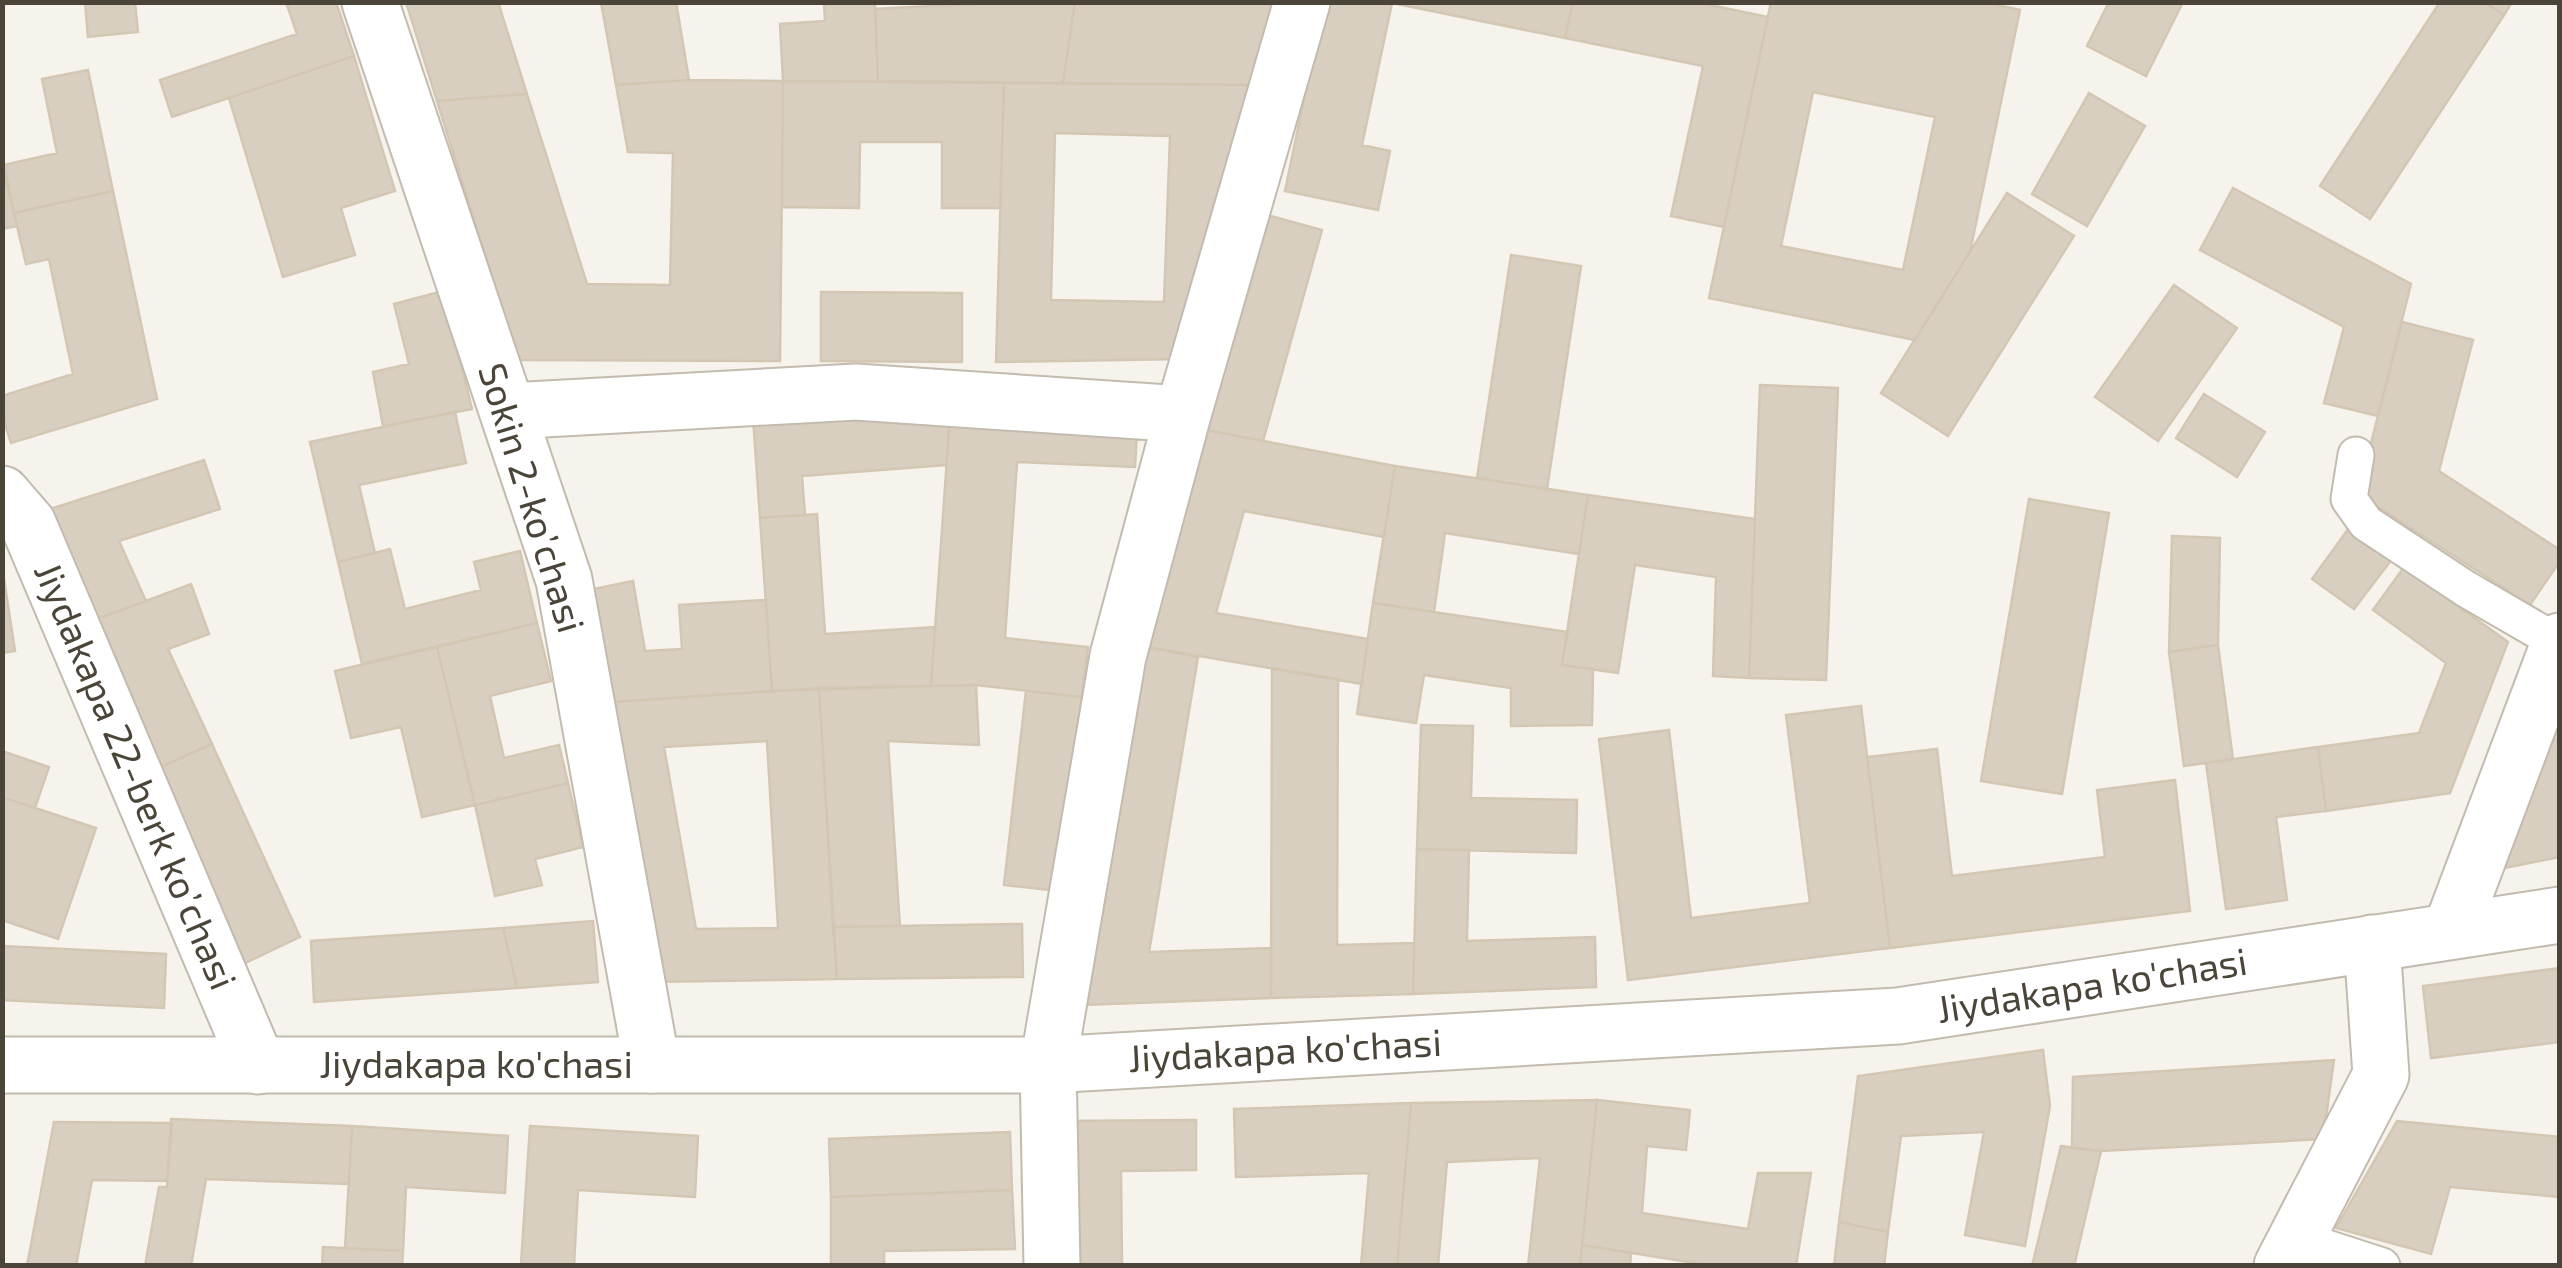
<svg xmlns="http://www.w3.org/2000/svg" width="2562" height="1268" viewBox="0 0 2562 1268" font-family="'Exo 2',sans-serif">
	<style>
		.building { fill: #d8cfc1; stroke: #d3c7b4; stroke-width: 2.5; fill-rule: evenodd }
		.lines { fill: none; stroke-linecap: round; stroke-linejoin: round }
		.service-casing { stroke: #c2bbae; stroke-width: 39 }
		.minor-casing { stroke: #c2bbae; stroke-width: 59 }
		.tertiary-casing { stroke: #c2bbae; stroke-width: 59 }
		.service { stroke: #fff; stroke-width: 35 }
		.minor { stroke: #fff; stroke-width: 55 }
		.tertiary { stroke: #fff; stroke-width: 55 }
		.labels { text-anchor: middle; stroke-width: 8; stroke-linejoin: round; paint-order: stroke }
		.street-label { font-size: 38px; fill: #4b4439; stroke: #fff }
	</style>
	<rect width="100%" height="100%" fill="#f6f3ec"/>
	<!-- building -->
	<path class="building" d="M85 2H135L138 32 88 37Z
		M286 2H336L354 56 172 117 160 80 297 34Z
		M406 2H498L527 94 437 101Z
		M601 2H676L689 80 616 85Z
		M824 2H875L878 81H783L780 24 825 21Z
		M1008 2H1075L1063 83 878 81 875 9Z
		M1075 2H1274L1257 85 1063 83Z
		M1324 2H1573L1565 38 1392 3 1362 145 1390 151 1378 210 1285 191Z
		M1573 2H1696L1768 17 1724 227 1671 216 1703 66 1565 38Z
		M1771 2H1984L2020 10 1970 252 1915 340 1709 298ZM1813 92 1935 117 1903 270 1781 246Z
		M2109 2H2183L2146 76 2087 46Z
		M2440 2H2484L2504 15 2370 219 2320 186Z
		M2484 2H2512L2504 15Z
		M354 56 395 191 341 208 355 255 283 277 229 98Z
		M88 70 113 191 14 213 4 165 57 153 42 79Z
		M689 80 783 81 780 361 518 360 437 101 527 94 587 284 670 285 673 153 628 152 616 85Z
		M783 81 1004 83 1000 208H942V142H860L859 208 782 207Z
		M1004 83 1257 85 1184 359 996 362ZM1055 133 1170 136 1164 302 1051 300Z
		M2089 93 2145 126 2087 226 2032 194Z
		M2 165 17 226 2 229Z
		M2233 188 2411 284 2378 416 2324 403 2344 327 2200 250Z
		M113 191 157 399 11 443 2 415V396L73 374 49 259 26 264 14 213Z
		M2007 193 2074 236 1948 436 1881 393Z
		M1260 213 1322 230 1263 441 1201 429Z
		M1511 255 1581 266 1547 489 1477 478Z
		M2174 285 2237 328 2158 441 2095 397Z
		M443 291 472 409 383 426 373 372 409 364 394 304Z
		M821 292 962 293V362L821 361Z
		M2402 322 2473 340 2439 471 2560 550V561L2530 605 2358 494Z
		M1760 385 1838 388 1826 680 1749 678Z
		M2204 394 2265 432 2237 477 2176 438Z
		M951 402 1138 415 1135 467 1017 462 1005 638 1088 647 1082 697 976 685 931 686Z
		M951 402 946 465 802 476 805 515 760 518 753 417Z
		M455 412 466 463 359 485 375 553 338 562 310 442Z
		M1201 429 1395 466 1384 537 1244 511 1216 613 1368 639 1362 684 1141 646Z
		M204 460 220 509 119 541 146 601 81 625 31 515Z
		M1395 466 1588 495 1579 554 1445 533 1434 612 1373 603Z
		M1588 495 1755 519 1749 678 1713 676 1716 577 1635 565 1618 673 1562 665Z
		M2029 499 2109 513 2062 794 1981 781Z
		M817 514 825 634 935 627 931 686 772 691 760 518Z
		M2349 528 2392 559 2354 609 2312 579Z
		M2172 536 2220 538 2218 645 2169 652Z
		M390 549 405 609 481 590 474 562 520 551 537 623 362 664 338 562Z
		M2 566 15 651 2 653Z
		M2404 567 2508 642 2450 793 2326 811 2318 747 2419 733 2446 663 2373 610Z
		M633 581 645 651 682 649 679 605 766 600 772 691 599 703 579 592Z
		M191 584 209 634 168 649 212 744 150 772 81 625Z
		M1373 603 1568 632 1562 665 1593 669 1592 725 1511 726V688L1424 675 1416 723 1357 714Z
		M537 623 551 681 490 696 504 758 559 745 568 783 475 805 437 647Z
		M2218 645 2233 759 2184 766 2169 652Z
		M1141 646 1198 657 1149 952 1271 948V998L1083 1005Z
		M437 647 475 805 422 817 401 727 351 738 335 671Z
		M1272 668 1338 679 1337 945 1414 943 1413 994 1271 998Z
		M976 685 979 745 888 741 900 927H833L819 688Z
		M819 688 837 979 650 982 599 703ZM767 741 778 928 696 929 664 747Z
		M1026 691 1082 697 1060 891 1004 885Z
		M2560 696V857L2499 869Z
		M1861 706 1890 948 1628 980 1599 739 1669 730 1691 918 1810 903 1786 715Z
		M1421 725 1473 726 1471 798 1577 800 1576 853 1417 849Z
		M212 744 300 937 239 966 150 772Z
		M2318 747 2326 811 2276 817 2287 900 2226 909 2206 763Z
		M1937 749 1952 876 2105 857 2097 790 2175 780 2190 911 1890 948 1867 757Z
		M2 751 49 767 35 808 2 797Z
		M568 783 583 847 535 859 542 885 495 896 475 805Z
		M2 797 96 828 58 939 2 920Z
		M1417 849 1469 850 1467 941 1595 937 1596 987 1413 994Z
		M593 921 598 982 517 988 503 928Z
		M1022 924 1023 977 837 979 833 927Z
		M503 928 517 988 314 1002 311 941Z
		M2 946 166 954 164 1008 2 1000Z
		M2560 968V1042L2431 1058 2423 986Z
		M2043 1050 2050 1106 2025 1246 1965 1235 1984 1132 1901 1136 1888 1232 1839 1222 1858 1076Z
		M2334 1060 2323 1139 2101 1151 2072 1148 2073 1077Z
		M1597 1100 1580 1266H1528L1540 1158 1447 1162 1438 1266H1397L1411 1103Z
		M1597 1100 1690 1110 1686 1150 1647 1146 1642 1213 1748 1229 1758 1173H1811L1796 1266H1713L1582 1245Z
		M1411 1103 1397 1266H1361L1369 1173 1236 1177 1234 1109Z
		M171 1119 352 1126 349 1184 206 1179 191 1266H145L159 1187H167Z
		M1196 1120V1170L1121 1171 1122 1266H1059L1058 1121Z
		M2397 1121 2560 1137V1197L2450 1187 2431 1254 2336 1228Z
		M54 1122 172 1123 167 1181 92 1180 76 1266H27Z
		M352 1126 508 1136 505 1193 406 1187 403 1251 345 1248Z
		M530 1126 698 1136 695 1197 578 1190 574 1266 521 1264Z
		M1010 1132 1012 1190 831 1197 829 1139Z
		M2061 1146 2101 1151 2074 1266H2032Z
		M1012 1190 1015 1249 884 1251V1266H831V1197Z
		M1839 1222 1888 1232 1884 1266H1834Z
		M1582 1245 1631 1253 1630 1266H1580Z
		M323 1247 403 1251 402 1266H322Z"/>
	<g class="lines">
		<!-- service casing -->
		<g class="service-casing">
			<path id="service" d="M2356 455 2349 499 2366 523 2466 589 2559 643
				M2299 1239 2382 1266"/>
		</g>
		<!-- minor casing -->
		<g class="minor-casing">
			<path id="minor" d="M370 2 564 580 652 1065
				M508 411 856 392 1183 414
				M2 494 28 524 258 1066
				M2451 930 2560 641
				M1052 1266 1048 1065 1118 656 1183 414 1302 2
				M2282 1266 2381 1075 2372 943"/>
		</g>
		<!-- tertiary casing -->
		<g class="tertiary-casing">
			<path id="tertiary" d="M2 1065H1048L1898 1016 2560 915"/>
		</g>
		<!-- service -->
		<use href="#service" class="service"/>
		<!-- minor -->
		<use href="#minor" class="minor"/>
		<!-- tertiary -->
		<use href="#tertiary" class="tertiary"/>
	</g>
	<g class="labels">
		<!-- street labels -->
		<g class="street-label">
			<text transform="translate(531 498) rotate(73)" y="13">Sokin 2-koʼchasi</text>
			<text transform="translate(135 776) rotate(67)" y="13">Jiydakapa 22-berk koʼchasi</text>
			<text transform="translate(2092 986) rotate(-9)" y="13">Jiydakapa ko'chasi</text>
			<text transform="translate(1285 1051) rotate(-3)" y="13">Jiydakapa ko'chasi</text>
			<text x="476" y="1078">Jiydakapa ko'chasi</text>
		</g>
	</g>
	<!-- border -->
	<rect width="2562" height="1268" fill="none" stroke="#4b4439" stroke-width="10"/>
</svg>
